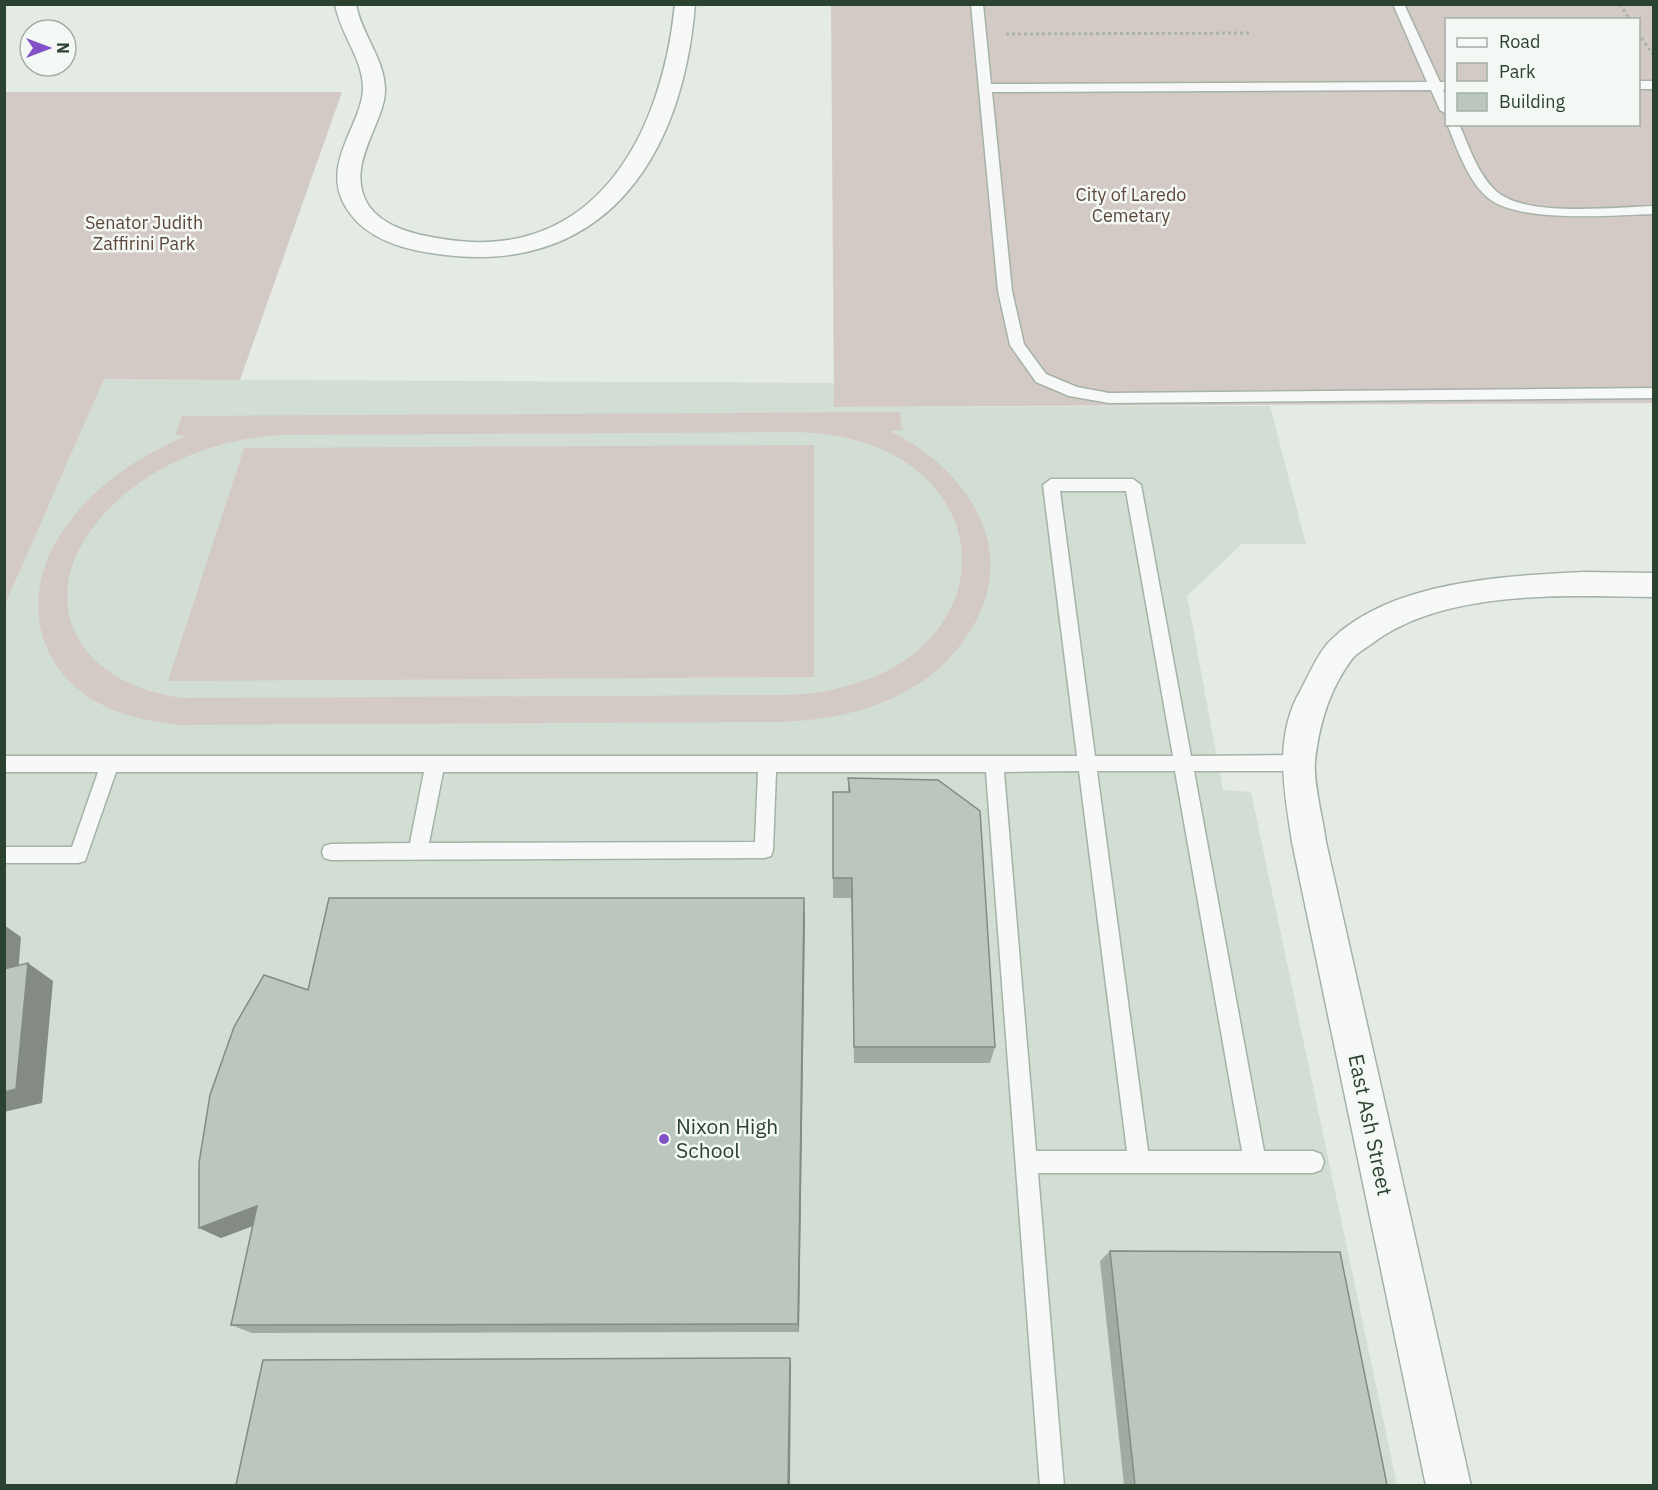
<svg xmlns="http://www.w3.org/2000/svg" width="1658" height="1490" viewBox="0 0 1658 1490" font-family="'IBM Plex Sans',sans-serif">
	<style>
		.built { fill: #d2ddd4 }
		.green { fill: #d4cac5; fill-rule: evenodd }
		.lines { fill: none; stroke-linecap: round; stroke-linejoin: round }
		.service-casing { stroke: #a5b2a7; stroke-width: 3 }
		.minor-casing { stroke: #a5b2a7; stroke-width: 3 }
		.path { stroke: #a9b3ab; stroke-width: 3; stroke-dasharray: 3 3; stroke-linecap: butt }
		.service { fill: #f6f9f7; fill-rule: evenodd }
		.minor { fill: #f6f9f7; fill-rule: evenodd }
		.wall { fill: #a1aba3 }
		.shaded-wall { fill: #838b84 }
		.building { fill: #bbc7bd; stroke: #838b84; stroke-width: 1.5 }
		.poi-dot { fill: #8151c7; stroke: #f3f8f4; stroke-width: 2 }
		.labels { text-anchor: middle; stroke-width: 5; stroke-linejoin: round; paint-order: stroke }
		.far-park-label { font-size: 18px; fill: #5d473a; stroke: #f3f8f4 }
		.street-label { font-size: 21px; fill: #2c4230; stroke: #f3f8f4 }
		.poi-label { font-size: 21px; fill: #2c4230; stroke: #f3f8f4; text-anchor: start }
	</style>
	<rect width="100%" height="100%" fill="#e4ebe5"/>
	<!-- built -->
	<path class="built" d="M104 379 834 383 835 407 1270 406 1306 544H1242L1187 596 1223 790 1251 792 1397 1485 5 1486V605Z"/>
	<!-- green -->
	<path class="green" d="M831 5H1653V403L834 407ZM1446 20H1638V124H1446Z
		M5 92H342L240 380 104 379 5 605Z
		M900 412 902 430 890 431C962 467 1019 541 975 623 962 646 943 668 920 683 878 710 831 720 781 722L178 725C157 722 136 719 116 711 38 681 16 600 62 532 92 487 137 457 186 436L175 435 182 416ZM797 432C1020 438 1018 688 784 695L183 698C67 683 27 586 115 503 161 460 219 439 280 435Z
		M814 445V677L168 681 244 448Z"/>
	<g class="lines">
		<!-- service casing -->
		<g class="service-casing">
			<path id="service" d="M971 4H983L991 84 1427 82 1393 4H1404L1440 82H1446V90H1443L1446 98V114L1440 110 1431 90 992 92 1012 291 1024 344 1046 374 1077 387 1109 393 1654 388V398L1109 403 1069 396 1036 382 1010 345 998 291Z
				M1638 81H1654V89H1638Z
				M1447 124H1459C1469 146 1477 173 1495 190 1523 218 1615 207 1654 206V214C1613 215 1517 224 1487 197 1467 179 1457 148 1447 124Z
				M1051 479H1133L1141 485 1191 756 1298 755 1304 758 1307 763 1304 768 1298 771H1194L1264 1151H1313L1321 1154 1324 1162 1321 1170 1313 1173H1038L1064 1486H1040L986 772H776L773 850 771 856 764 858 331 860 324 858 322 852 324 846 331 844 410 843 424 772H116L85 861 78 863H4V847H72L98 772H4V756H1077L1043 485ZM1060 491H1126L1173 756H1095ZM1079 771 1127 1151H1036L1004 772ZM1097 771H1175L1242 1151H1148ZM443 772H758L755 842 429 843Z"/>
		</g>
		<!-- minor casing -->
		<g class="minor-casing">
			<path id="minor" d="M335 4H356C361 34 385 59 385 90 385 123 345 164 367 203 382 228 417 235 443 239 595 264 662 135 675 4H695C683 159 602 281 431 253 397 248 361 236 344 204 322 163 361 125 363 90 364 60 340 34 335 4Z
				M1583 572 1654 573V597C1566 596 1443 588 1370 645 1364 649 1357 653 1352 659 1330 688 1319 724 1315 761 1313 783 1323 818 1326 842L1471 1486H1426L1292 842C1285 794 1274 743 1297 697 1307 680 1317 653 1332 639 1392 581 1504 576 1583 572Z"/>
		</g>
		<!-- path -->
		<path class="path" d="M1620 4 1630 20
			M1638 33 1654 56
			M1006 34 1250 33"/>
		<!-- service -->
		<use href="#service" class="service"/>
		<!-- minor -->
		<use href="#minor" class="minor"/>
	</g>
	<!-- wall -->
	<path class="wall" d="M848 778 995 1047 990 1063H854L851 898H833V792H848Z
		M805 917 799 1332 252 1333 231 1325 253 1226 221 1238 199 1228 308 990Z
		M1110 1251 1387 1485H1124L1100 1261Z"/>
	<!-- shaded-wall -->
	<path class="shaded-wall" d="M804 898 805 917 799 1332 798 1324Z
		M4 925 21 937 17 988 4 980Z
		M28 963 53 981 42 1103 4 1112V1092Z
		M257 1206 276 1217 221 1238 199 1228Z
		M790 1358 791 1364 790 1485H788Z"/>
	<!-- building -->
	<path class="building" d="M848 778 938 780 980 811 995 1047H854L852 878H833V792H850Z
		M329 898H804L798 1324 231 1325 257 1206 199 1228V1163L210 1095 234 1027 264 975 308 990Z
		M28 963 16 1089 4 1092V969Z
		M1110 1251 1340 1252 1387 1485H1135Z
		M790 1358 788 1485H236L263 1360Z"/>
	<!-- markers -->
	<circle class="poi-dot" cx="664" cy="1139" r="6"/>
	<g class="labels">
		<!-- far-park labels -->
		<g class="far-park-label">
			<text x="1131" y="201">City of Laredo<tspan x="1131" dy="21">Cemetary</tspan></text>
			<text x="144" y="229">Senator Judith<tspan x="144" dy="21">Zaffirini Park</tspan></text>
		</g>
		<!-- street labels -->
		<g class="street-label">
			<text transform="translate(1370 1125) rotate(78)" y="7">East Ash Street</text>
		</g>
		<!-- poi labels -->
		<g class="poi-label">
			<text x="676" y="1134">Nixon High<tspan x="676" dy="24">School</tspan></text>
		</g>
	</g>
	<!-- border -->
	<rect width="1658" height="1490" fill="none" stroke="#2c4230" stroke-width="12"/>
	<!-- legend -->
	<rect x="1445" y="18" width="195" height="108" fill="#f3f8f4" stroke="#a3afa6" stroke-width="1.5"/>
	<rect x="1457" y="38" width="30" height="9" fill="#f6f9f7" stroke="#a3afa6" stroke-width="1.5"/>
	<text x="1499" y="48" font-size="18" fill="#2c4230">Road</text>
	<rect x="1457" y="63" width="30" height="18" fill="#d4cac5" stroke="#a3afa6" stroke-width="1.5"/>
	<text x="1499" y="78" font-size="18" fill="#2c4230">Park</text>
	<rect x="1457" y="93" width="30" height="18" fill="#bbc7bd" stroke="#a3afa6" stroke-width="1.5"/>
	<text x="1499" y="108" font-size="18" fill="#2c4230">Building</text>
	<!-- north arrow -->
	<g transform="translate(48 48) rotate(90)"><circle r="28" fill="#f3f8f4" stroke="#a3afa6" stroke-width="1.5"/>
	<path d="M0-4.5L10 22L0 15L-10 22Z" fill="#8151c7"/>
	<text y="-9" font-size="16" font-weight="bold" text-anchor="middle" fill="#2c4230">N</text>
	</g>
</svg>
